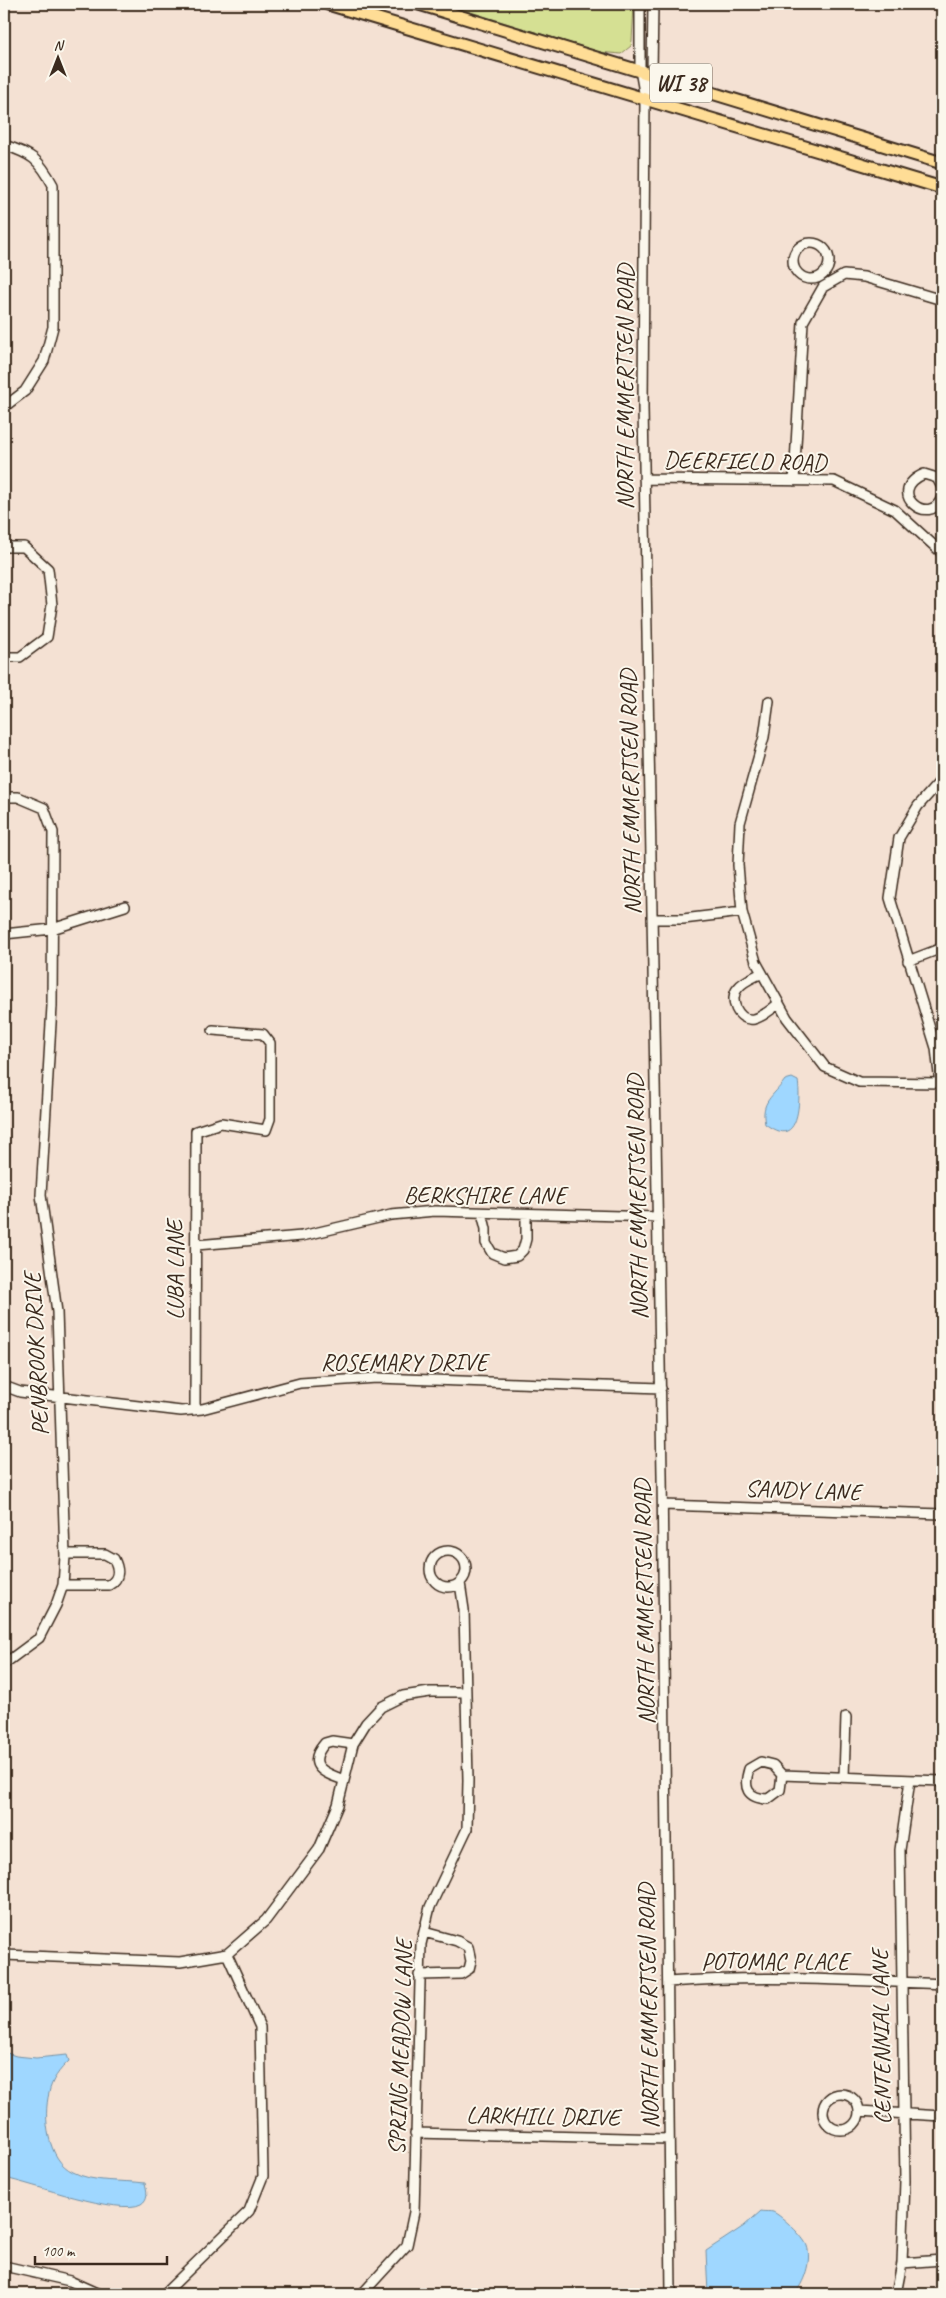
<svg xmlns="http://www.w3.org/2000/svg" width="946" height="2298" viewBox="0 0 946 2298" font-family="Caveat,sans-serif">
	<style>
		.green { fill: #d5e093; stroke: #888558 }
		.water { fill: #9fd7ff; stroke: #7792a5 }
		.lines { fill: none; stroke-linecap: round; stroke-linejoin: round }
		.minor-casing { stroke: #3b2a1e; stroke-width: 12 }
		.major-casing { stroke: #3b2a1e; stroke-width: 15 }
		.minor { stroke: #fbf7ec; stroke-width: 9 }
		.major { stroke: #ffdd96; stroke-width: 11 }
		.labels { text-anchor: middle; stroke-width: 4; stroke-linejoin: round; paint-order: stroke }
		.shield { fill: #fbf7ec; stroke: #75685c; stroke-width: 1 }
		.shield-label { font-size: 22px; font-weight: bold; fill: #3b2a1e }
		.street-label { font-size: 24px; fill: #3b2a1e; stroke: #fbf7ec }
	</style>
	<rect width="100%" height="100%" fill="#f4e1d3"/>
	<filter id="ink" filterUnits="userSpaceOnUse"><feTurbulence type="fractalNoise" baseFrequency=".02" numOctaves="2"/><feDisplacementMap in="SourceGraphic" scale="10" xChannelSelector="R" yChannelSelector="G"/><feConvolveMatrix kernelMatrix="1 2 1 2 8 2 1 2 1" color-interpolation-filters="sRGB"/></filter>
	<g filter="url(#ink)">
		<!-- green -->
		<path class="green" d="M445 4H634L632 41 631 46 621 54 599 52Z"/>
		<!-- water -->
		<path class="water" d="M792 1078 798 1081C800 1092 800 1126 787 1131 780 1134 771 1128 765 1124 760 1101 773 1097 785 1080Z
			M4 2052 16 2056 36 2058 67 2055 69 2061C60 2069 51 2081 49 2093 43 2117 47 2160 73 2172 93 2183 122 2180 145 2183 147 2191 149 2199 141 2204 120 2216 31 2183 4 2178Z
			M761 2211C765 2212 770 2211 773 2212 782 2216 804 2237 807 2246 812 2260 804 2284 794 2294H708L706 2251 744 2226Z"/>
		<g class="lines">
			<!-- minor casing -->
			<g class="minor-casing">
				<path id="minor" d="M640 4V70L645 98 643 408 662 1474 671 2294
					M647 93 652 73 653 4
					M4 145C32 154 39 159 53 185V327L44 361 25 391 4 407
					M793 261a18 18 0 1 1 36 0a18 18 0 1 1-36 0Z
					M644 479 834 481 895 510 942 553
					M794 481 803 322 823 287 844 275 864 277 942 300
					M942 487 937 478 924 474C883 492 931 529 942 497
					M4 547H24L48 569 52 605 47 637 20 657H4
					M769 701 764 737 740 823 738 865 742 912 756 962 787 1018 825 1067 859 1082 942 1083
					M4 797H18L44 808 53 832 52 1006 41 1195 57 1312 65 1556 63 1585 56 1605 39 1638 4 1664
					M652 919H683L742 912
					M4 934 52 929 125 906
					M908 961 942 948
					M762 973C754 977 743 981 738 988 728 999 738 1022 754 1019 762 1017 772 1009 778 1004
					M940 1083 936 1048 890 898 899 838 918 806 942 779
					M482 1213 486 1229V1243L492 1253 504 1258 517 1256 523 1250 526 1239V1214
					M196 1245 302 1236 391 1215 435 1211 658 1217
					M4 1386 20 1392 181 1411 202 1409 300 1383 377 1378 661 1388
					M195 1410 196 1131 221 1123 266 1130 270 1119V1043L263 1034 213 1030
					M663 1505 942 1514
					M430 1569a18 18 0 1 1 36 0a18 18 0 1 1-36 0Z
					M63 1585H109C120 1579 119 1569 114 1559L105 1554H65
					M782 1775 780 1790 768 1799C747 1798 743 1788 749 1769L761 1762 773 1765 782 1775 942 1781
					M844 1777 846 1717
					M344 1780C324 1773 305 1766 325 1743L332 1741 353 1744
					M4 1955 180 1962 227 1954 266 1920 319 1849 338 1805 353 1744 366 1723 381 1707 403 1696 430 1692H466
					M419 1975 461 1974 469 1969 471 1961 468 1947 457 1941 424 1932
					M668 1982C759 1975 851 1980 942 1984
					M823 2112a18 18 0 1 1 36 0a18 18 0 1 1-36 0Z
					M859 2111 942 2116
					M415 2133 669 2139
					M902 2263 942 2260
					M4 2266 70 2281 99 2294
					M164 2294 249 2211 263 2176 260 2027 227 1954
					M362 2294 407 2245 414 2212 421 1944 430 1907 467 1829 468 1780 464 1610 460 1583
					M896 2294 902 2263 905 2181 900 1850 910 1780"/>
			</g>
			<!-- major casing -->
			<g class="major-casing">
				<path id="major" d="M328 4 942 188
					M419 4 942 163"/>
			</g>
			<!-- minor -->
			<use href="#minor" class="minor"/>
			<!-- major -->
			<use href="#major" class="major"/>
		</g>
	</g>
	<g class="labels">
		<!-- shield labels -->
		<rect class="shield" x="650" y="63.5" width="62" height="39" rx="4"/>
		<g class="shield-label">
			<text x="681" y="91">WI 38</text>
		</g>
		<!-- street labels -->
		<g class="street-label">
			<text transform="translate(625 387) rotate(-90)" y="8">NORTH EMMERTSEN ROAD</text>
			<text transform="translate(745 461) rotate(1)" y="8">DEERFIELD ROAD</text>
			<text transform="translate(630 792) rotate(-91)" y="8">NORTH EMMERTSEN ROAD</text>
			<text x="485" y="1203">BERKSHIRE LANE</text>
			<text transform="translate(637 1197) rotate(-91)" y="8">NORTH EMMERTSEN ROAD</text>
			<text transform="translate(175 1270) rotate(-90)" y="8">LUBA LANE</text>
			<text transform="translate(36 1354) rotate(-93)" y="8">PENBROOK DRIVE</text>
			<text x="404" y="1370">ROSEMARY DRIVE</text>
			<text transform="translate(803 1490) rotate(2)" y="8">SANDY LANE</text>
			<text transform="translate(644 1602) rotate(-91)" y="8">NORTH EMMERTSEN ROAD</text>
			<text x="775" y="1969">POTOMAC PLACE</text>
			<text transform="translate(648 2006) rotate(-91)" y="8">NORTH EMMERTSEN ROAD</text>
			<text transform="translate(881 2037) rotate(-91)" y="8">CENTENNIAL LANE</text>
			<text transform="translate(400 2047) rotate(-88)" y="8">SPRING MEADOW LANE</text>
			<text transform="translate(543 2116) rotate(1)" y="8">LARKHILL DRIVE</text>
		</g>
	</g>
	<!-- margin -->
	<rect width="946" height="2298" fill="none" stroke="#fbf7ec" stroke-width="20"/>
	<rect x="10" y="10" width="926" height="2278" fill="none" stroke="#3b2a1e" stroke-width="2" filter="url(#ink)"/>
	<!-- north arrow -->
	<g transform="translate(58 58)" stroke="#fbf7ec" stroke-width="4" paint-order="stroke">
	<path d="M0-4L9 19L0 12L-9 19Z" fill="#3b2a1e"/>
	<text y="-8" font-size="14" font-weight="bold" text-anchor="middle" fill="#3b2a1e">N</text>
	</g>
	<!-- scale -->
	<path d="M35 2256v8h132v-8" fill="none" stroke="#3b2a1e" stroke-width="2.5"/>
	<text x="42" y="2256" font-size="15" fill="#3b2a1e" stroke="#fbf7ec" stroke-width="4" paint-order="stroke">100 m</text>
</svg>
